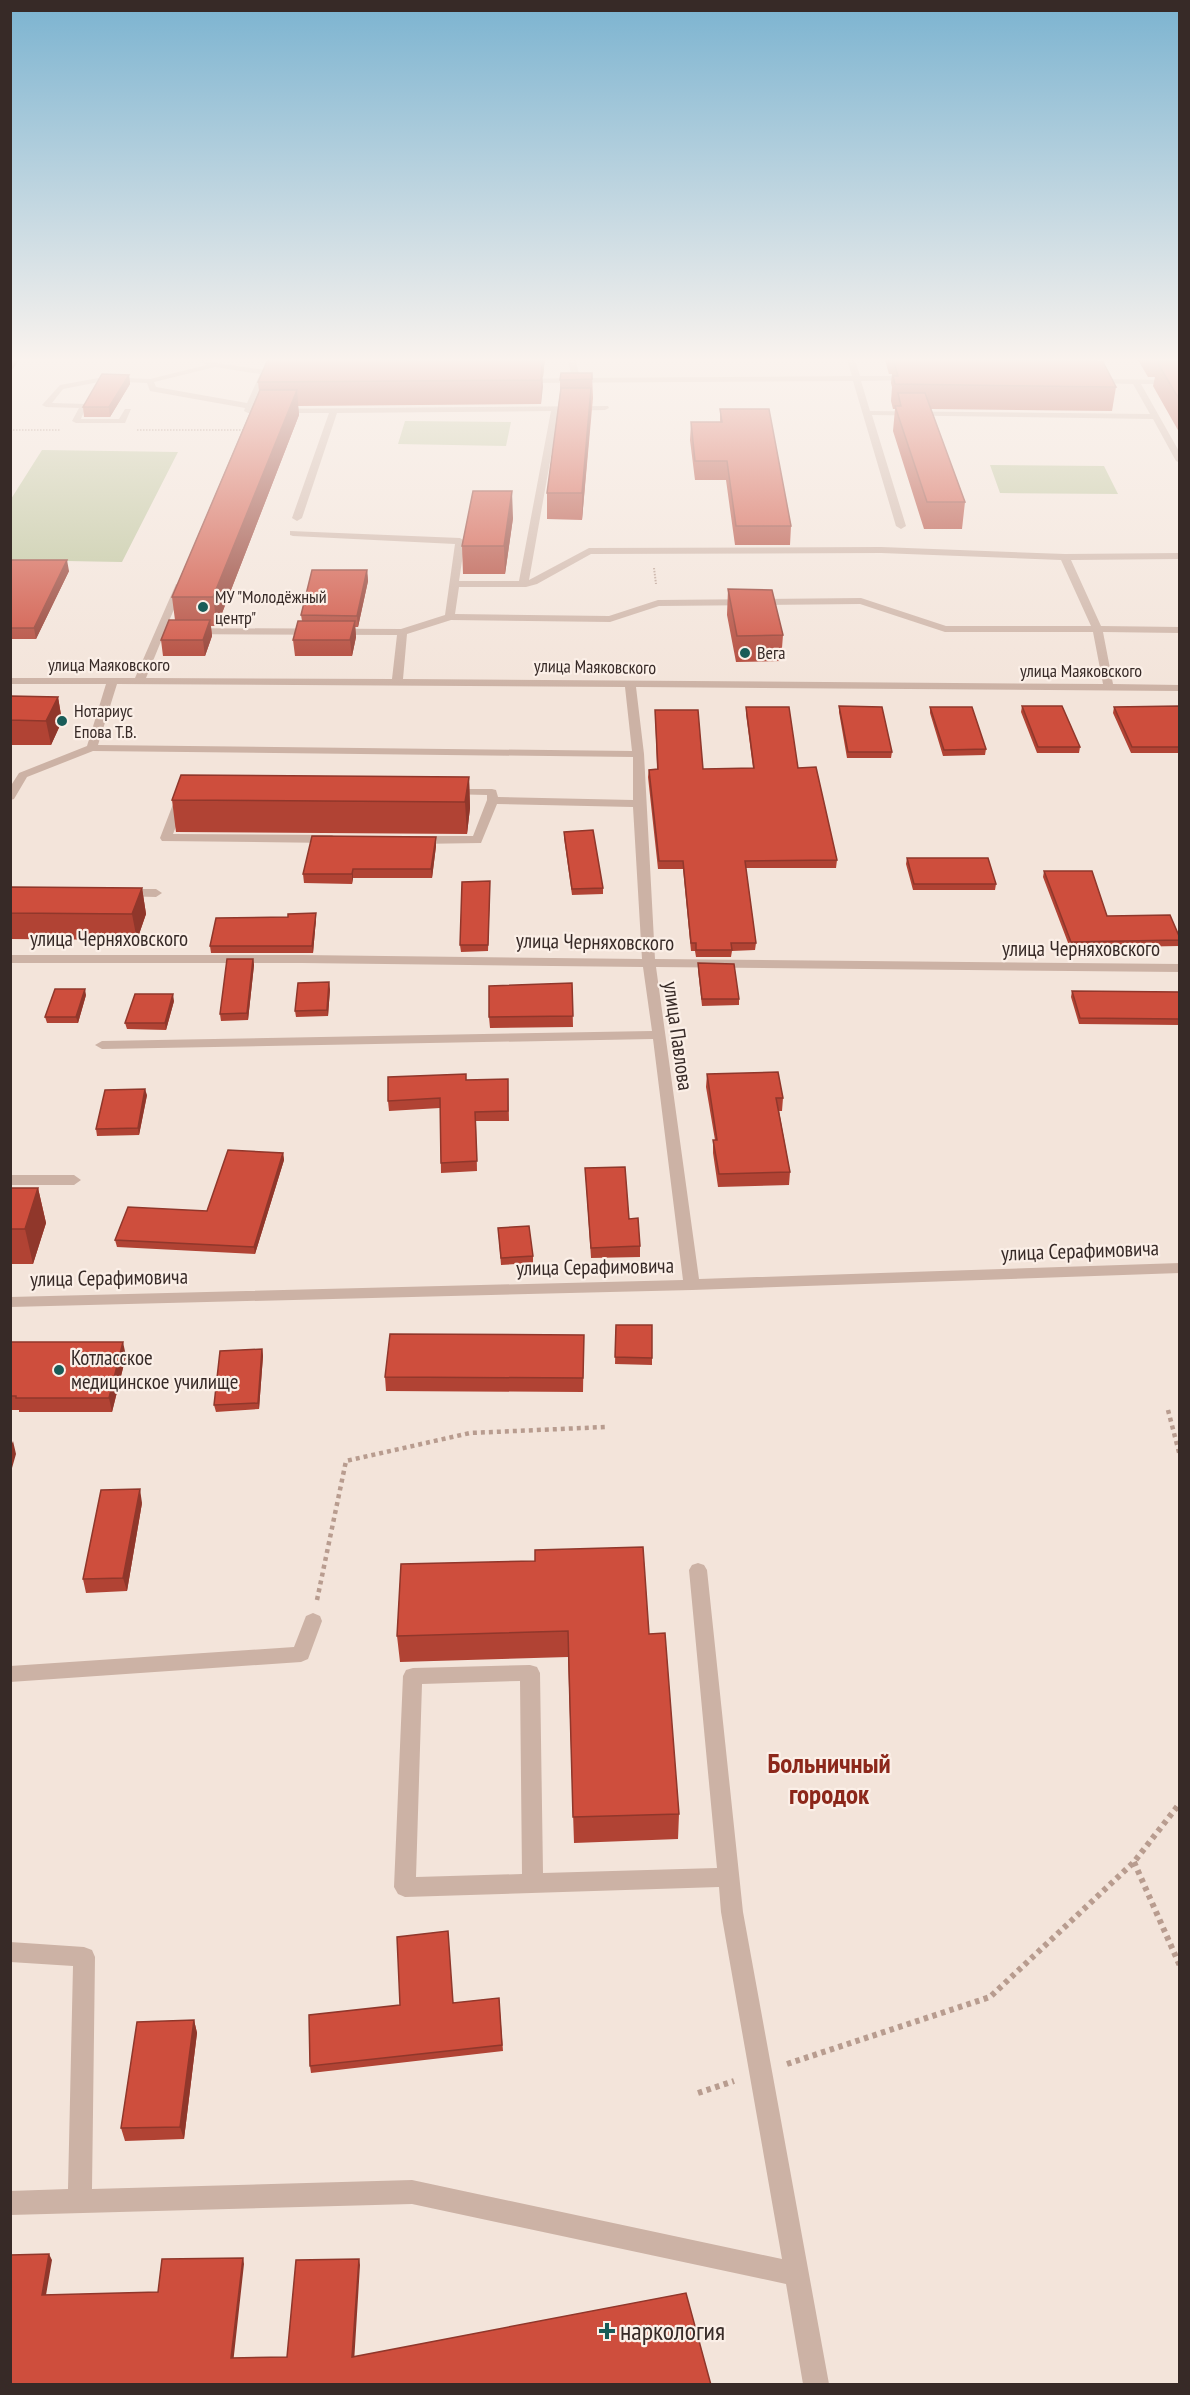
<svg xmlns="http://www.w3.org/2000/svg" width="1190" height="2395" viewBox="0 0 1190 2395" font-family="'PT Sans Narrow',sans-serif">
	<style>
		.green { fill: #bbc399 }
		.lines { fill: none; stroke-linecap: round; stroke-linejoin: round }
		.path-far2 { stroke: #b89c8f; stroke-width: 2; stroke-dasharray: 1.5 1.5; stroke-linecap: butt }
		.path-far1 { stroke: #b89c8f; stroke-width: 4.5; stroke-dasharray: 4 4; stroke-linecap: butt }
		.path { stroke: #b89c8f; stroke-width: 6; stroke-dasharray: 4.5 4.5; stroke-linecap: butt }
		.minor { fill: #ccb2a5; fill-rule: evenodd }
		.wall { fill: #b14334 }
		.shaded-wall { fill: #90372b }
		.building { fill: #ce4e3d; stroke: #90372b; stroke-width: 1.5 }
		.poi-dot { fill: #195c58; stroke: #fbefe7; stroke-width: 2 }
		.labels { text-anchor: middle; stroke-width: 4.5; stroke-linejoin: round; paint-order: stroke }
		.far-poi-label { font-size: 18px; fill: #372a27; stroke: #fbefe7; text-anchor: start }
		.far-street-label { font-size: 18px; fill: #372a27; stroke: #fbefe7 }
		.street-label { font-size: 21px; fill: #372a27; stroke: #fbefe7 }
		.poi-label { font-size: 21px; fill: #372a27; stroke: #fbefe7; text-anchor: start }
		.near-poi-label { font-size: 26px; fill: #372a27; stroke: #fbefe7; text-anchor: start }
		.near-neighbourhood-label { font-size: 27px; font-weight: bold; fill: #8c271a; stroke: #fbefe7 }
	</style>
	<rect width="100%" height="100%" fill="#f3e4da"/>
	<!-- green -->
	<path class="green" d="M405 421 511 422 506 446 398 444Z
		M42 450 178 452 122 562 11 560V499Z
		M990 465 1104 466 1118 494 1000 493Z"/>
	<g class="lines">
		<!-- path-far2 -->
		<path class="path-far2" d="M10 430H61
			M137 430H244V428
			M654 568 656 584"/>
		<!-- path-far1 -->
		<path class="path-far1" d="M1168 1410 1180 1456
			M317 1600 346 1461 470 1433 605 1427"/>
		<!-- path -->
		<path class="path" d="M1134 1862 1180 1966
			M787 2064 990 1997 1134 1862 1180 1803
			M698 2093 734 2081"/>
		<!-- minor -->
		<path class="minor" d="M191 357H201L217 363 286 373 287 375 283 377 267 375 253 409 608 406 609 408 605 410 559 411 529 580 589 548 881 547 1065 554 1180 553V559L1071 560 1101 626 1180 627V633L1103 632 1113 684 1180 685V691L636 687 644 754 655 959 1180 964V972L656 967 699 1279 1180 1263V1273L692 1290 10 1307V1297L683 1280 653 1039 102 1049 95 1045 102 1041 652 1031 643 967 302 963H10V955H302L642 959 633 807 497 804 481 843 416 844 410 840 416 836H473L487 800V795L446 794 444 792 450 789H492L496 790 498 797 633 800V757L93 751 27 777 14 799 10 800V787L19 773 87 746 106 684H10V678H135L176 584 184 586 166 628 401 629 445 615 455 544 293 536 290 535V531L460 538 465 541 459 581H519L551 411 337 413 302 518 297 521 292 518 329 413H248L244 411 245 408 150 391 147 383 104 381 63 389 52 403 87 404 81 419H119L125 409H131L125 423H76L72 421 79 408 46 407 42 405 60 385 104 377 150 379 207 365ZM215 367 260 374 247 403 156 387 154 382ZM881 553 1061 560 1091 626H946L861 598 658 600 609 616 455 614 459 587H526L537 584 591 554ZM860 604 945 632H1093L1103 684 403 679 407 634 451 620 610 622 659 606ZM164 634 397 635 392 679 146 678ZM117 684 625 687 632 751 98 745Z
			M567 357H575L580 378 852 376 846 357H854L860 376H913V380H910L861 381 870 411 1150 414 1133 384 1093 383 1089 381 1093 379 1180 380V384H1141L1180 453V463L1176 461 1153 419 872 415 906 526 901 529 896 526 853 381 523 383 519 381 523 379 572 378Z
			M181 796 187 799 173 834 332 835 338 839 332 843 162 841 160 838 175 799Z
			M123 889H156L162 893 156 897 119 896 117 893Z
			M10 1175H74L81 1180 74 1185H10Z
			M698 1563 704 1565 707 1570 743 1912 829 2384H803L786 2284 412 2204 10 2215V2191L68 2189 73 1966 10 1962V1942L84 1947 92 1950 95 1957 92 2189 412 2180 782 2259 721 1912 719 1887 405 1897 398 1894 394 1887 403 1676 406 1670 413 1668 530 1665 537 1667 540 1673 543 1873 717 1868 689 1570 692 1565ZM520 1681 522 1874 416 1877 422 1684Z
			M313 1613 320 1616 322 1621 308 1659 301 1662 10 1682V1666L294 1647 306 1616Z"/>
	</g>
	<!-- wall -->
	<path class="wall" d="M269 357H545L543 377H542L541 404 298 406 299 415 217 626H211L212 636 205 656H163L161 640 175 620 172 597 259 391 258 382Z
		M884 357H1098V361L1116 387 1112 411 931 409 965 502 962 529H924L893 431 895 409H893L891 401 892 387 891 383 892 374H889Z
		M1138 357H1179V432L1153 386 1155 377H1148L1138 360Z
		M592 373 593 398 582 520 547 519V493L560 393V380Z
		M129 375 130 384 110 417H84L83 407Z
		M720 409 791 526 790 545H735L726 480H695L690 440 691 422H720Z
		M513 518 505 574H463L462 546Z
		M10 560 69 571 36 639H10Z
		M367 570 368 581 358 627H355L356 637 352 656H295L293 640 302 621 301 615Z
		M728 589 783 635 781 661 736 662 727 615Z
		M10 696 58 697 62 721 51 745H12L10 748Z
		M839 706 892 752 891 758H847L839 712Z
		M1022 706 1080 747 1079 753H1037L1021 712Z
		M1179 706V753H1131L1113 713 1114 707Z
		M746 707 798 768 837 860 836 868H746L756 943 755 950 732 951 731 957H696L695 951H691L683 869H658L648 777 649 770 657 769 655 710 703 769 753 768 746 714Z
		M930 707 986 749 985 755 943 756 930 713Z
		M469 777 470 808 467 834 176 832 172 800Z
		M564 832 603 888V894L572 895 564 838Z
		M436 846 432 878H353L352 884 304 883 303 874Z
		M907 858 996 884 995 890H913L906 864Z
		M1044 871 1107 916 1179 936V946L1070 948 1043 877Z
		M142 888 146 914 137 940 10 939V913Z
		M490 888 488 951 461 952 460 945Z
		M288 917 316 919 313 953H211L210 946Z
		M253 959 254 965 248 1020 221 1021 220 1014Z
		M698 963 739 999V1005L702 1006 698 970Z
		M572 983 573 1027 490 1028 489 1017Z
		M330 989 328 1016 296 1017 295 1011Z
		M1072 991 1179 992V1025L1079 1024 1071 997Z
		M86 995 78 1023H47L45 1017Z
		M174 1001 166 1030 127 1029 125 1023Z
		M707 1074 783 1098 782 1111H779L790 1172 789 1185 718 1187 713 1153V1140H715L706 1087Z
		M508 1079 509 1121H476L477 1171 441 1173 440 1108 389 1111 388 1101 466 1080Z
		M147 1095 139 1135 97 1136 96 1129Z
		M283 1153 284 1160 255 1254 117 1247 115 1240 207 1211Z
		M585 1168 629 1219 640 1246V1257L591 1258Z
		M10 1188H38L46 1223 33 1264H10Z
		M498 1228 533 1256V1263L501 1265Z
		M616 1325H652V1365L615 1364Z
		M584 1335 583 1392 386 1391 385 1377Z
		M10 1342 126 1356 112 1412H19V1410H10Z
		M262 1349 263 1356 259 1409 216 1412 214 1405Z
		M142 1503 127 1591 86 1593 83 1579Z
		M401 1564 649 1634 679 1814 678 1839 574 1843 568 1657 400 1662 397 1636Z
		M499 1998 503 2051 311 2073 310 2066 453 2003Z
		M194 2020 197 2033 184 2139 125 2141 121 2128Z"/>
	<!-- shaded-wall -->
	<path class="shaded-wall" d="M14 357H21L10 373V361Z
		M348 357H366L362 367 349 376Z
		M543 357H545L543 377Z
		M542 362 543 387 541 404V380Z
		M129 375 130 384 110 417 109 407Z
		M591 388V413L582 520V493Z
		M297 390 299 415 217 626 213 597Z
		M512 491 513 518 505 574 504 546Z
		M67 560 69 571 36 639 34 628Z
		M367 570 368 581 358 627 357 616Z
		M210 620 212 636 205 656 203 640Z
		M355 621 356 637 352 656 350 640Z
		M58 697 62 721 51 745 46 721Z
		M469 777 470 808 467 834 465 802Z
		M436 837V846L432 878 431 869Z
		M353 869V878L352 884V874Z
		M142 888 146 914 137 940 132 914Z
		M316 913V919L313 953 312 946Z
		M253 959 254 965 248 1020 247 1013Z
		M329 982 330 989 328 1016 327 1010Z
		M85 989 86 995 78 1023 76 1017Z
		M173 994 174 1001 166 1030 165 1023Z
		M145 1089 147 1095 139 1135 138 1128Z
		M283 1153 284 1160 255 1254 254 1247Z
		M38 1188 46 1223 33 1264 25 1229Z
		M123 1342 126 1356 112 1412 109 1398Z
		M262 1349 263 1356 259 1409 258 1403Z
		M13 1441 16 1454 10 1475V1448Z
		M140 1489 142 1503 127 1591 123 1578Z
		M194 2020 197 2033 184 2139 180 2127Z
		M49 2254 52 2260 45 2301 42 2295Z
		M243 2258 244 2264 233 2364 231 2358Z
		M359 2259 360 2265 354 2363 352 2357Z"/>
	<!-- building -->
	<path class="building" d="M269 357H320L412 361 542 362 541 380 258 382Z
		M893 358 1103 362 1116 387 895 384 893 376H898Z
		M1157 362H1179V399Z
		M561 373H592V379L560 380Z
		M102 374 129 375 109 407H83Z
		M561 388H591L582 493H547Z
		M260 390H297L213 597H172Z
		M898 393H925L965 502H927L895 406H901Z
		M720 409H769L791 526H736L727 461H695L691 422H722Z
		M473 491H512L504 546H462Z
		M10 560H67L34 628H10Z
		M312 570H367L357 616 301 615Z
		M728 589 772 590 783 635 737 636Z
		M169 620H210L203 640H161Z
		M298 621H355L350 640H293Z
		M10 696 58 697 46 721 10 720Z
		M839 706 882 707 892 752H848Z
		M1022 706H1062L1080 747H1038Z
		M1179 706V747H1132L1114 707Z
		M746 707H789L798 768 816 767 837 860 745 861 756 943H731L732 950H696V943H691L683 861H659L649 770 658 769 655 710H698L703 769 754 768Z
		M930 707H972L986 749 944 750Z
		M181 775 469 777 465 802 172 800Z
		M593 830 603 888 572 889 564 832Z
		M312 836 436 837 431 869H353L352 874H303Z
		M907 858H988L996 884H914Z
		M1044 871H1092L1107 916 1170 915 1179 936V940L1071 942Z
		M490 881 488 945H460L462 882Z
		M10 887 142 888 132 914 10 913Z
		M316 913 312 946H210L216 918 288 917V914Z
		M227 959H253L247 1013 220 1014Z
		M698 963 734 964 739 999H702Z
		M329 982 327 1010 295 1011 298 983Z
		M572 983 573 1016 489 1017V986Z
		M55 989H85L76 1017H45Z
		M1072 991 1179 992V1019L1080 1018Z
		M135 994H173L165 1023H125Z
		M778 1072 783 1098H776L790 1172 719 1174 713 1140H717L707 1074Z
		M466 1074V1080L508 1079V1111L475 1112 477 1161 441 1163 440 1098 388 1101V1077Z
		M145 1089 138 1128 96 1129 105 1090Z
		M228 1150 283 1153 254 1247 115 1240 128 1207 207 1211Z
		M625 1167 629 1219 638 1218 640 1246 591 1248 585 1168Z
		M10 1188H38L25 1229H10Z
		M529 1226 533 1256 501 1258 498 1228Z
		M616 1325H652V1358L615 1357Z
		M390 1334 584 1335 583 1378 385 1377Z
		M10 1342H123L109 1398H16V1396H10Z
		M262 1349 258 1403 214 1405 220 1351Z
		M140 1489 123 1578 83 1579 101 1490Z
		M643 1547 649 1634 665 1633 679 1814 573 1817 568 1631 397 1636 401 1564 535 1561V1550Z
		M448 1931 453 2003 499 1998 502 2045 310 2066 309 2015 400 2005 397 1937Z
		M194 2020 180 2127 121 2128 137 2022Z
		M49 2254 42 2295 158 2292 162 2259 243 2258 231 2358 287 2357 296 2260 359 2259 352 2357 686 2293 711 2385H10V2255Z"/>
	<!-- sky -->
	<linearGradient id="sky" x2="0" y2="1"><stop stop-color="#7bb3d0"/><stop offset="0.52" stop-color="#faf3ee"/><stop offset="1" stop-color="#faf3ee" stop-opacity="0"/></linearGradient>
	<rect width="1190" height="692" fill="url(#sky)"/>
	<!-- markers -->
	<g class="poi-dot">
		<circle cx="203" cy="607" r="6"/>
		<circle cx="745" cy="653" r="6"/>
		<circle cx="62" cy="721" r="6"/>
		<circle cx="59" cy="1370" r="6"/>
		<path d="M604 2322h6v6h6v6h-6v6h-6v-6h-6v-6h6z"/>
	</g>
	<g class="labels">
		<!-- far-poi labels -->
		<g class="far-poi-label">
			<text x="215" y="603">МУ "Молодёжный<tspan x="215" dy="21">центр"</tspan></text>
			<text x="757" y="659">Вега</text>
			<text x="74" y="717">Нотариус<tspan x="74" dy="21">Епова Т.В.</tspan></text>
		</g>
		<!-- far-street labels -->
		<g class="far-street-label">
			<text x="109" y="671">улица Маяковского</text>
			<text transform="translate(595 667) rotate(1)" y="6">улица Маяковского</text>
			<text x="1081" y="677">улица Маяковского</text>
		</g>
		<!-- street labels -->
		<g class="street-label">
			<text x="109" y="946">улица Черняховского</text>
			<text transform="translate(595 942) rotate(1)" y="7">улица Черняховского</text>
			<text x="1081" y="956">улица Черняховского</text>
			<text transform="translate(678 1036) rotate(82)" y="7">улица Павлова</text>
			<text transform="translate(1080 1251) rotate(-2)" y="7">улица Серафимовича</text>
			<text transform="translate(595 1267) rotate(-1)" y="7">улица Серафимовича</text>
			<text transform="translate(109 1278) rotate(-1)" y="7">улица Серафимовича</text>
		</g>
		<!-- poi labels -->
		<g class="poi-label">
			<text x="71" y="1365">Котласское<tspan x="71" dy="24">медицинское училище</tspan></text>
		</g>
		<!-- near-poi labels -->
		<g class="near-poi-label">
			<text x="620" y="2340">наркология</text>
		</g>
		<!-- near-neighbourhood labels -->
		<g class="near-neighbourhood-label">
			<text x="829" y="1773">Больничный<tspan x="829" dy="31">городок</tspan></text>
		</g>
	</g>
	<!-- border -->
	<rect width="1190" height="2395" fill="none" stroke="#372a27" stroke-width="24"/>
</svg>
